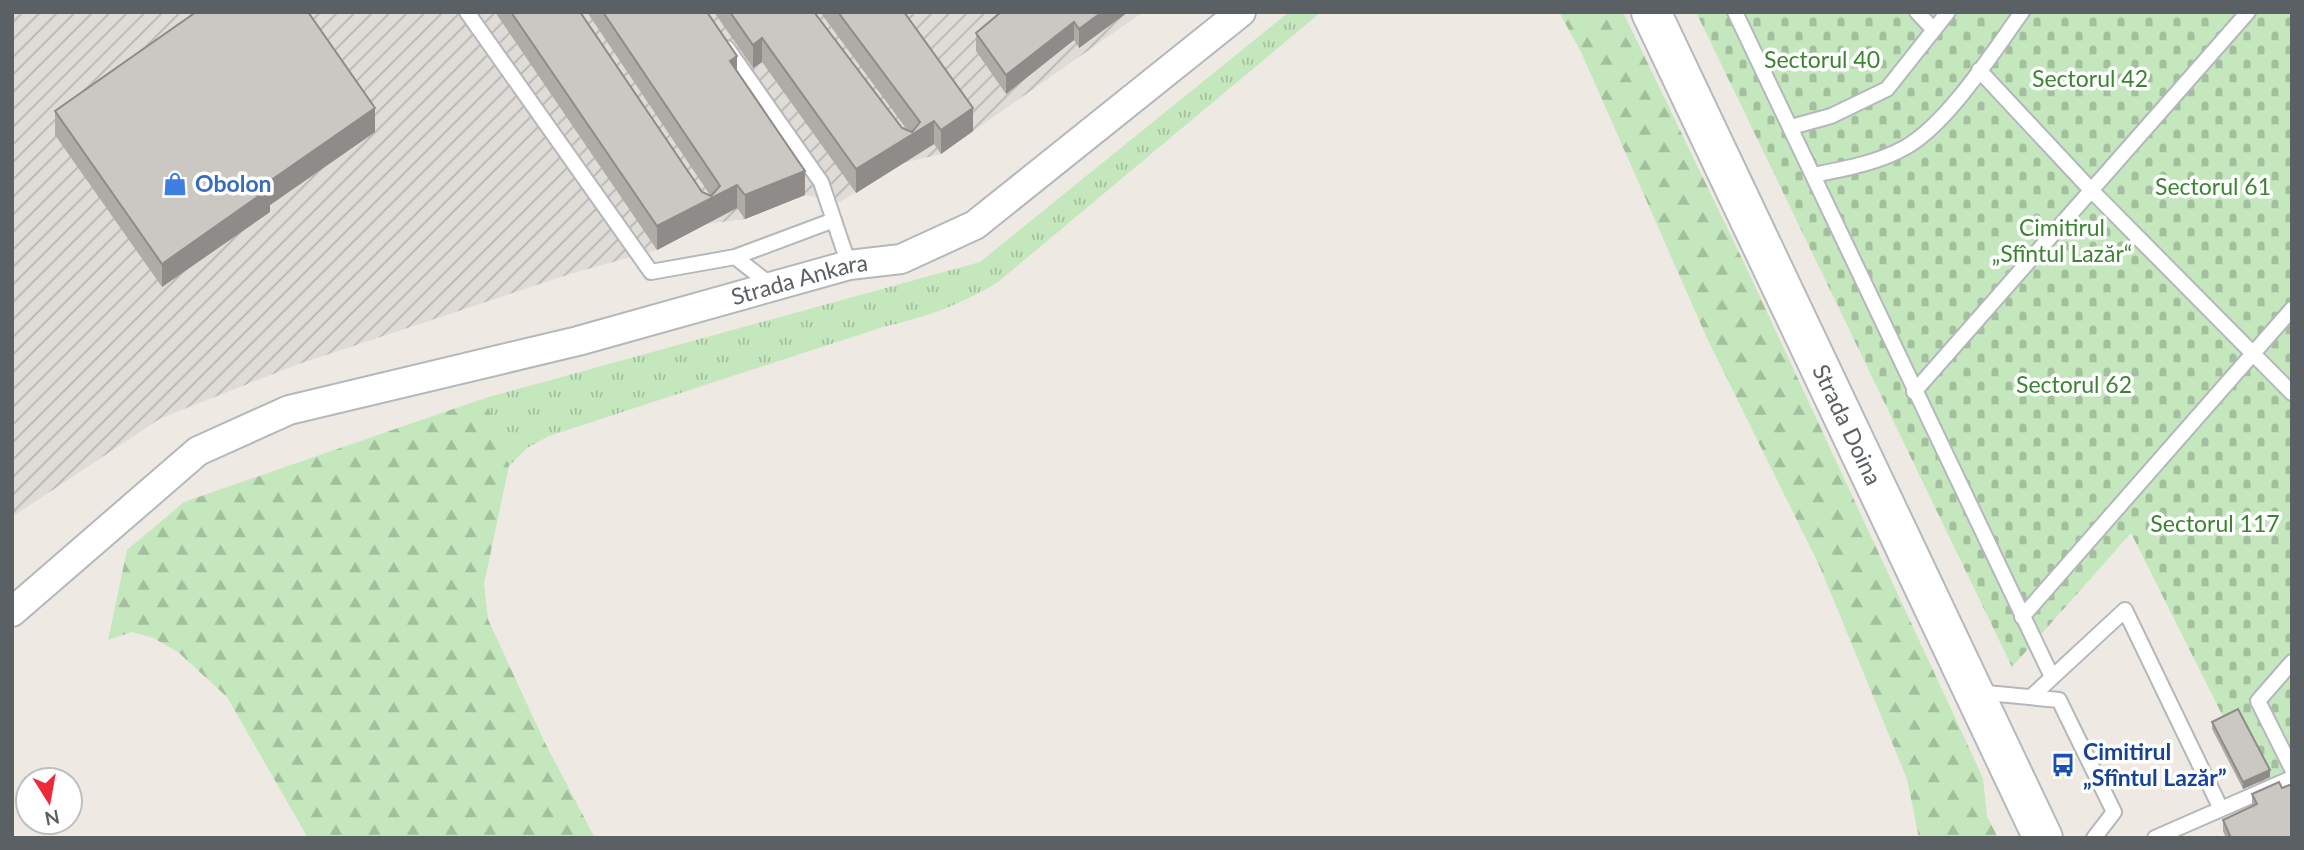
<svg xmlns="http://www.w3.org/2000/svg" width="2304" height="850" viewBox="0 0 2304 850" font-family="Lato,sans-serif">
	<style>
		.industrial { fill: url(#industrial-furrows) }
		.grass { fill: url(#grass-tufts) }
		.forest { fill: url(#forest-firs) }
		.cemetery { fill: url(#cemetery-stones) }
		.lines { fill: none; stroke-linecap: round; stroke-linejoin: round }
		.service-casing { stroke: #b4b7bb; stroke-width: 18 }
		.minor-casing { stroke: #b4b7bb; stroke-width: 32 }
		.secondary-casing { stroke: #b4b9be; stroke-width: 42 }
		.service { stroke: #fff; stroke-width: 14 }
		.minor { stroke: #fff; stroke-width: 28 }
		.secondary { stroke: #fff; stroke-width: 38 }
		.wall { fill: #afaba7 }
		.shaded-wall { fill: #8e8b88 }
		.building { fill: #cbc7c2; stroke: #8e8b88; stroke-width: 2 }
		.labels { text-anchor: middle; stroke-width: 7; stroke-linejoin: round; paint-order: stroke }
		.park-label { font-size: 23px; fill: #3b8432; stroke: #fff }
		.shop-label { font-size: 23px; font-weight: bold; fill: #366cbe; stroke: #fff; text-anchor: start }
		.street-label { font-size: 23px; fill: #5b6064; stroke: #fff }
		.transit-label { font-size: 23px; font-weight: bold; fill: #164399; stroke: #fff; text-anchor: start }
	</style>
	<defs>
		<pattern id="industrial-furrows" width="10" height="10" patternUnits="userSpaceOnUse" patternTransform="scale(1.75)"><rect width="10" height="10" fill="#dfdcd7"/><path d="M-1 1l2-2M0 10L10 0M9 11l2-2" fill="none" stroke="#b8b6b2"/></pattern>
		<pattern id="grass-tufts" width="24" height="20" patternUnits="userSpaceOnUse" patternTransform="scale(1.75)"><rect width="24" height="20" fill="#c5e7be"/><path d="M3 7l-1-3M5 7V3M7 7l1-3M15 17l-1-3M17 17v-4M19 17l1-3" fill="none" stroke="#a3bf9e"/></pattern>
		<pattern id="forest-firs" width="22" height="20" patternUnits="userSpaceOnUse" patternTransform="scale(1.75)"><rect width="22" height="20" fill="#c5e7be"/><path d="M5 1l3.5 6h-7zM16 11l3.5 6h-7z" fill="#a3bf9e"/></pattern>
		<pattern id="cemetery-stones" width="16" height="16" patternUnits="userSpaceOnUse" patternTransform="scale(1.75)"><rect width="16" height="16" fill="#c5e7be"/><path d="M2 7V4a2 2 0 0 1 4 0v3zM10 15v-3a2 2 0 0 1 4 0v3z" fill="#a3bf9e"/></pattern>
	</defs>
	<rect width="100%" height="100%" fill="#eeeae3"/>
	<!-- industrial -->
	<path class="industrial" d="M12 12H1143L941 154 903 163 840 202 805 195 745 219 706 224 657 250 573 273 299 364 161 418 12 517Z"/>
	<!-- grass -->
	<path class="grass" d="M1289 12H1321L998 282C961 305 926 317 883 327L549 436 527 448 509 466 485 398 980 262Z"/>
	<!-- forest -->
	<path class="forest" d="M1559 12H1623L1747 269 1983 778 1987 816 1997 836 1919 838 1907 779 1820 567 1706 336 1582 54Z
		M485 398 509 466 484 584 488 619 544 741 595 838H308L227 697 178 652 153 638 132 632 108 640 127 550 184 502Z"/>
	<!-- cemetery -->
	<path class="cemetery" d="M1696 12H2292V838H2284L2131 533 2012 667Z"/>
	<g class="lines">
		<!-- service casing -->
		<g class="service-casing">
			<path id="service" d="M467 12 651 272 735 257 772 286
				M1735 12 2052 677
				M1917 12 1934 30
				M727 48 821 182 849 265
				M1979 70 2092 191 2292 393
				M1791 127 1831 116 1887 89 1948 12
				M1813 175C1844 169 1878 163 1906 147 1948 123 1993 52 2022 12
				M735 257 834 220
				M1914 392 2248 12
				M2022 617 2292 309
				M2292 662 2258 701 2292 769
				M1977 692 2059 700 2114 812 2094 838
				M2031 697 2125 610 2221 809
				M2155 838 2292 778"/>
		</g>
		<!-- minor casing -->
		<g class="minor-casing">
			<g id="minor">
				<path id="s1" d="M12 612 198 451 289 410 578 341 849 265 901 259 975 225 1241 12"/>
			</g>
		</g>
		<!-- secondary casing -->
		<g class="secondary-casing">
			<g id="secondary">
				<path id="s2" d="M1651 12 2043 838"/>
			</g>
		</g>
		<!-- service -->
		<use href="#service" class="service"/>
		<!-- minor -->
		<use href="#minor" class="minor"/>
		<!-- secondary -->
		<use href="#secondary" class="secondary"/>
	</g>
	<!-- wall -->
	<path class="wall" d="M495 12H580L702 192 710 195 587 12H707L737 72 805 195 745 219 737 208 657 250Z
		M714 12H814L902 128 908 131 820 12H904L973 131 941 154 934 144 856 193 762 62 753 68Z
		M1128 12 1079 48 1074 40 1006 94 976 51V33Z
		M55 111 375 132 270 205V212L162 287 55 135Z
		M2212 722 2270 777 2243 789 2212 729Z
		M2252 794 2292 838H2226L2223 831V820L2252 807Z"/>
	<!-- shaded-wall -->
	<path class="shaded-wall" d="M1102 12H1128L1079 48V29Z
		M1074 22V40L1006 94V75Z
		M762 38V62L753 68V45Z
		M737 56V79L730 61Z
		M375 108V132L270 205V212L162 287V264L267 183Z
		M973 108V131L941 154V130Z
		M934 121V144L856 193V169Z
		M805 171V195L745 219V195Z
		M737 185V208L657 250V226Z
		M2270 770V777L2243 789V782Z"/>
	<!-- building -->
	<path class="building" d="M196 12H308L375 108 267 183 270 188 162 264 55 111Z
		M511 12H580L702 192 711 196 720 186 603 12H707L737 56 730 61 805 171 745 195 737 185 657 226Z
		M730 12H814L902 128 912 132 920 122 838 12H904L973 108 941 130 934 121 856 169 762 38 753 45Z
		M1001 12H1102L1079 29 1074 22 1006 75 976 33Z
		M2238 709 2270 770 2243 782 2212 722Z
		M2279 782 2282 788 2292 784V838H2231L2223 820 2257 804 2252 794Z"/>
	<!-- icons -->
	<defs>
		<g id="shop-bare" transform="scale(1.89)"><path d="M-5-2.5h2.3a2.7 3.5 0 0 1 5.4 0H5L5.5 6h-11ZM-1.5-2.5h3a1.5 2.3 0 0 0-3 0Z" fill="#3f7fe0" stroke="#fff" stroke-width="2.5" paint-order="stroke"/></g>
		<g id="bus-bare" transform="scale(1.89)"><path d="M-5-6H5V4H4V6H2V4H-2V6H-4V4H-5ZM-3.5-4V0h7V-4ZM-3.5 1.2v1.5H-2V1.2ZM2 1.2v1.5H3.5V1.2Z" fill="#1a4fb4" stroke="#fff" stroke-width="2.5" paint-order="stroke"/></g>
	</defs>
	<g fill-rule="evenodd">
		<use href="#shop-bare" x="175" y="184"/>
		<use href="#bus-bare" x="2063" y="765"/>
	</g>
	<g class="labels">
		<!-- park labels -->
		<g class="park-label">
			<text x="1822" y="68">Sectorul 40</text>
			<text x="2090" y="87">Sectorul 42</text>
			<text x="2213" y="195">Sectorul 61</text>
			<text x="2062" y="236">Cimitirul<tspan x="2062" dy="26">„Sfîntul Lazăr“</tspan></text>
			<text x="2074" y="393">Sectorul 62</text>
			<text x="2215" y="532">Sectorul 117</text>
		</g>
		<!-- shop labels -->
		<g class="shop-label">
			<text x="195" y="192">Obolon</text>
		</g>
		<!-- street labels -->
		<g class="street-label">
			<text dy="8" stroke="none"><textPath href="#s1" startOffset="873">Strada Ankara</textPath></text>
			<text dy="8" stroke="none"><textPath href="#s2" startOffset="457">Strada Doina</textPath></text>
		</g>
		<!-- transit labels -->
		<g class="transit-label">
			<text x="2083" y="760">Cimitirul<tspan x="2083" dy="26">„Sfîntul Lazăr”</tspan></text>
		</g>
	</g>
	<!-- border -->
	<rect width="2304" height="850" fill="none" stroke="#5b6064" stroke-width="28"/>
	<!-- north arrow -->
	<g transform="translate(49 801) rotate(169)"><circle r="33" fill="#ffffff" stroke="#bdbfc1" stroke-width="2"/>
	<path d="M0-5L12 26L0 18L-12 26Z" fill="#ee2939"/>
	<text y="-10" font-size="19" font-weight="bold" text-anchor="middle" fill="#5b6064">N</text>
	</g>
</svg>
